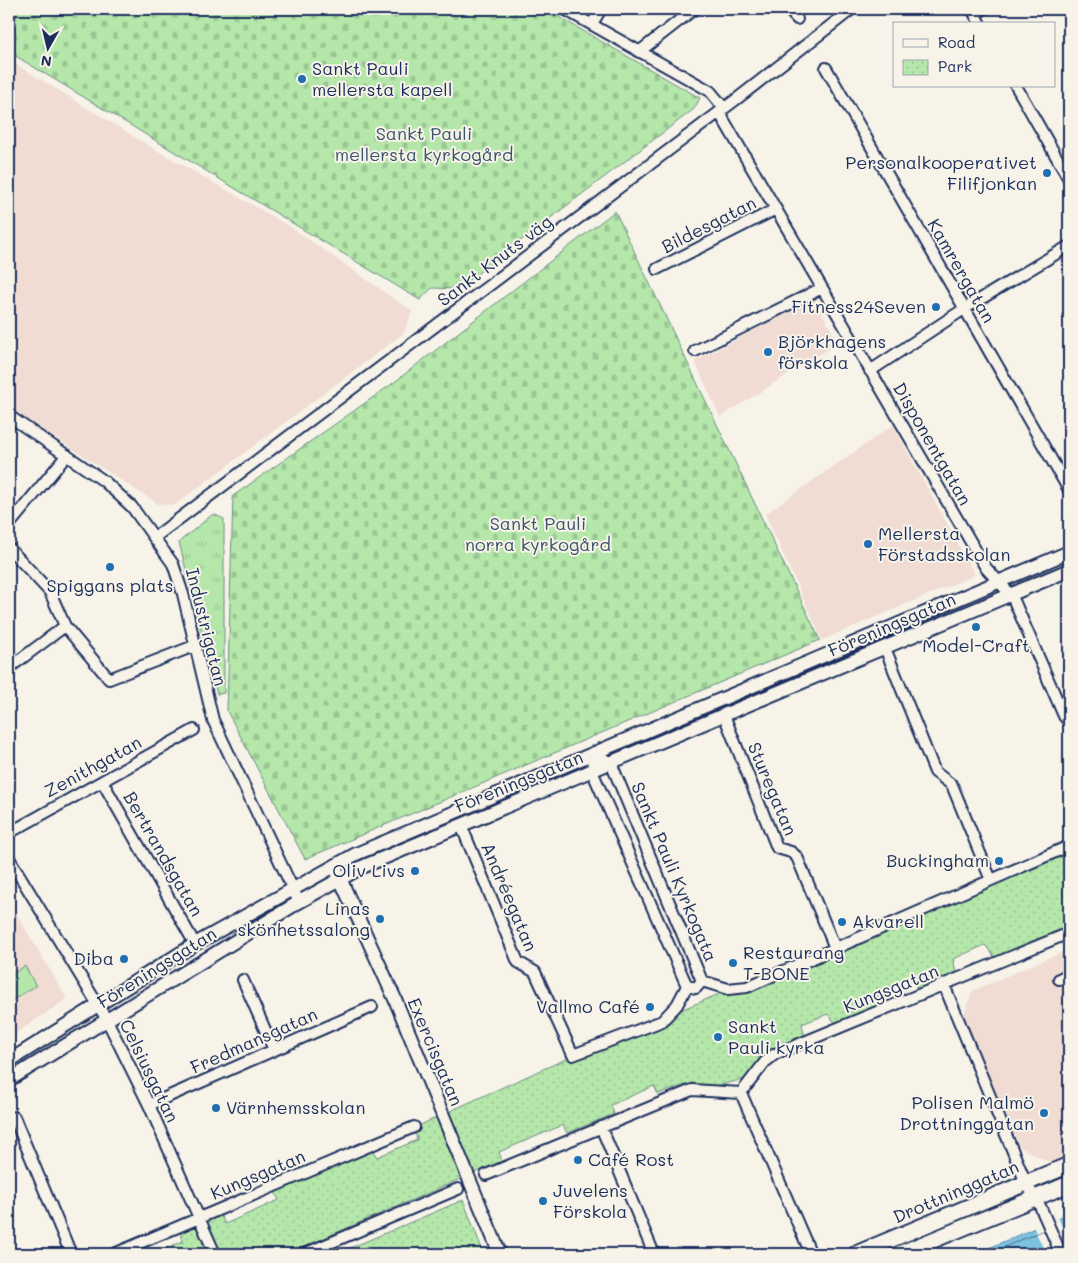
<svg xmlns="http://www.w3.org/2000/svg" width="1078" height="1263" viewBox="0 0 1078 1263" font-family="Mali,sans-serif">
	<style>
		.built { fill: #f0dcd3 }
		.grass { fill: url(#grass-tufts); stroke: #688b84 }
		.cemetery { fill: url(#cemetery-stones); stroke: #688b84 }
		.park { fill: url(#park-dots); stroke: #688b84 }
		.garden { fill: #b4e7a9; stroke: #688b84 }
		.water { fill: #7dc3de; stroke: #5688ab }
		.pier { fill: #f7f3e8 }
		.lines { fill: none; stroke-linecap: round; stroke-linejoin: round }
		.shore { stroke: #426a91; stroke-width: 1 }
		.minor-casing { stroke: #1b2f5e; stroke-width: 14 }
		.tertiary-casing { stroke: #1b2f5e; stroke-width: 16 }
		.secondary-casing { stroke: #1b2f5e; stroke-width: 19 }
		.minor { stroke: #f7f3e8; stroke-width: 10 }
		.tertiary { stroke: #f7f3e8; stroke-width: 12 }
		.secondary { stroke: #f7f3e8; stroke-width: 15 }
		.poi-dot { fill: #1f6fb2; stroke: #f7f3e8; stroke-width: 2 }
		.labels { text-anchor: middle; stroke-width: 4; stroke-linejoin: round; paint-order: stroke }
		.poi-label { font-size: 18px; fill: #1b2f5e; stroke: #f7f3e8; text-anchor: start }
		.park-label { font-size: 18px; fill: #3a546d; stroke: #f7f3e8 }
		.street-label { font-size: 18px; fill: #1b2f5e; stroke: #f7f3e8 }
	</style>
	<defs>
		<pattern id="grass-tufts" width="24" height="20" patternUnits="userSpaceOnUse" patternTransform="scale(1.25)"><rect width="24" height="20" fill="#b4e7a9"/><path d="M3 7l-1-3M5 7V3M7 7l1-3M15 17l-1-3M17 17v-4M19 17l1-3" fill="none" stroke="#9ac694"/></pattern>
		<pattern id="cemetery-stones" width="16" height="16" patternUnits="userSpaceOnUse" patternTransform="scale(1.25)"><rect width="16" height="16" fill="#b4e7a9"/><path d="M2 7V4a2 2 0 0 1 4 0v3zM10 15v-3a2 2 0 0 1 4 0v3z" fill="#9ac694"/></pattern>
		<pattern id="park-dots" width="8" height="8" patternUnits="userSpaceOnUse" patternTransform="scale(1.25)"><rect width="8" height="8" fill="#b4e7a9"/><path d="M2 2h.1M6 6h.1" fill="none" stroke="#9ac694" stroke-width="1.8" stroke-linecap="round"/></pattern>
	</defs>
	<rect width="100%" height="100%" fill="#f7f3e8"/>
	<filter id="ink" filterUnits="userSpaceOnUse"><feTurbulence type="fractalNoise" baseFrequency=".02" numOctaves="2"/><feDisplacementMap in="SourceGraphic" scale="10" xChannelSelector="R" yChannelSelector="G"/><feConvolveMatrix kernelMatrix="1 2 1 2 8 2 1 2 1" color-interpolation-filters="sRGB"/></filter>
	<g filter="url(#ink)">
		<!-- built -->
		<path class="built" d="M9 60 151 147 289 226 412 311 404 333 175 505 158 504 9 408Z
			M815 299 838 343 720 417 695 361Z
			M893 425 975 575 822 640 765 514Z
			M9 901 67 999 9 1038Z
			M1069 949V1156L1053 1164 1020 1147 963 1017 972 991Z"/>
		<!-- grass -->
		<path class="grass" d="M213 514 224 519V693L217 694 179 542Z"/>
		<!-- cemetery -->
		<path class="cemetery" d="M9 9H545L700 98 694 109 457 289 432 288 420 300 9 52Z
			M615 211 820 640 305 859 227 711 233 496 392 384Z"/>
		<!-- park -->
		<path class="park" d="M1069 852V930L997 960 985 945 953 959 957 977 919 990 909 978 877 992 880 1004 837 1025 828 1014 802 1024 805 1038 775 1050 745 1079 716 1086 685 1085 658 1094 654 1086 611 1105 614 1114 567 1133 563 1125 499 1152 502 1161 287 1254H152L183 1241 180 1232 220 1214 225 1224 279 1200 274 1190 370 1147 377 1157 417 1140 414 1128C628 1027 850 941 1069 852Z
			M463 1200 484 1254H336Z"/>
		<!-- garden -->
		<path class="garden" d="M25 966 36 986 9 1002V976Z"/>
		<!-- water -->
		<path class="water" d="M1069 1213V1254H975Z"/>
		<!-- pier -->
		<path class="pier" d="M1057 1215 1069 1242V1254H1046L1033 1226Z"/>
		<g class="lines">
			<!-- shore -->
			<path class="shore" d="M988 1254 1044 1230"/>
			<!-- minor casing -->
			<g class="minor-casing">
				<path id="minor" d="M564 9 710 91 724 108
					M788 9 797 19
					M972 9 980 24
					M975 14 984 9
					M592 24 601 9
					M639 52 694 9
					M826 68 1069 490
					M1016 86 1069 179
					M719 112 986 568 1012 596 1064 716 1069 722
					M657 269 776 209
					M695 351 822 288
					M870 371 964 309 1069 246
					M9 416 104 481 132 507 173 564 183 594 213 720 299 902
					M9 525 67 455
					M155 537 738 98 852 9
					M9 548 50 592 65 626 109 679 194 646
					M885 648 935 772 952 785 991 880
					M9 668 65 626
					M724 715 777 848 791 852 797 857 835 948
					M594 753 611 763 702 981 696 988 687 986 592 771Z
					M102 781 195 944
					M461 825 518 962 535 972 573 1055 662 1021 677 1005 687 986
					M9 833 194 730
					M9 858 107 1020 149 1105 215 1254
					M1059 979 1069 974
					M243 980 274 1050
					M702 981 728 989 747 987 1069 846
					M944 985 1026 1183 1040 1206 1061 1254
					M741 1093 811 1254
					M149 1105 372 1007
					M14 1117 71 1254
					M601 1127 654 1254
					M486 1175 692 1090 741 1093 765 1062 775 1054 1069 933
					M114 1254 414 1127
					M304 1254 458 1189"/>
			</g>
			<!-- tertiary casing -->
			<g class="tertiary-casing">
				<path id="tertiary" d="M337 872 395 999 500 1254
					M9 1061 195 944 356 854 1069 552
					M9 1080 299 902 362 867 1069 570"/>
			</g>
			<!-- secondary casing -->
			<g class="secondary-casing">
				<path id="secondary" d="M856 1254 1069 1165
					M899 1254 1069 1184"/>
			</g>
			<!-- minor -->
			<use href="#minor" class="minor"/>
			<!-- tertiary -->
			<use href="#tertiary" class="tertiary"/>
			<!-- secondary -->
			<use href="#secondary" class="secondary"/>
		</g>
	</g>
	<!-- markers -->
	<g class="poi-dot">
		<circle cx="302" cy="79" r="5"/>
		<circle cx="1047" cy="173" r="5"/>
		<circle cx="936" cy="307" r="5"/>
		<circle cx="768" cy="352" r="5"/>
		<circle cx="868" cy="544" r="5"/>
		<circle cx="110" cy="567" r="5"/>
		<circle cx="976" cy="627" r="5"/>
		<circle cx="999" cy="861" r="5"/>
		<circle cx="415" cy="871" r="5"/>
		<circle cx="380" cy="919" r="5"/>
		<circle cx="842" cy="922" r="5"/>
		<circle cx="124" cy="959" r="5"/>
		<circle cx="733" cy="963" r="5"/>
		<circle cx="650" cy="1007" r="5"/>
		<circle cx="718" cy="1037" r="5"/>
		<circle cx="216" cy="1108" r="5"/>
		<circle cx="1044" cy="1113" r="5"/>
		<circle cx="578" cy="1160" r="5"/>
		<circle cx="543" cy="1201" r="5"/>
	</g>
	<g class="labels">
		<!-- poi labels -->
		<g class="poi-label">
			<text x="312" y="75">Sankt Pauli<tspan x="312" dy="21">mellersta kapell</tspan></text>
			<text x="1037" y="169" text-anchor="end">Personalkooperativet<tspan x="1037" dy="21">Filifjonkan</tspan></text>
			<text x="926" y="313" text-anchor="end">Fitness24Seven</text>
			<text x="778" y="348">Björkhagens<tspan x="778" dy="21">förskola</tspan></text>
			<text x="878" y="540">Mellersta<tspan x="878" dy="21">Förstadsskolan</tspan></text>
			<text x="110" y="592" text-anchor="middle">Spiggans plats</text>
			<text x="976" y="652" text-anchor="middle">Model-Craft</text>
			<text x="989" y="867" text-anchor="end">Buckingham</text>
			<text x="405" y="877" text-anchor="end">Oliv Livs</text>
			<text x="370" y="915" text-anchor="end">Linas<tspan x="370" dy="21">skönhetssalong</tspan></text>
			<text x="852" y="928">Akvarell</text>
			<text x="743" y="959">Restaurang<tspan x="743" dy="21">T-BONE</tspan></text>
			<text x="114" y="965" text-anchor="end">Diba</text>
			<text x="640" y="1013" text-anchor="end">Vallmo Café</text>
			<text x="728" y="1033">Sankt<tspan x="728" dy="21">Pauli kyrka</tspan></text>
			<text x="1034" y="1109" text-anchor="end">Polisen Malmö<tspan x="1034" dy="21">Drottninggatan</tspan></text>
			<text x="226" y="1114">Värnhemsskolan</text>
			<text x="588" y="1166">Café Rost</text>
			<text x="553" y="1197">Juvelens<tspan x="553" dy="21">Förskola</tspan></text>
		</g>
		<!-- park labels -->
		<g class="park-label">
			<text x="424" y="140">Sankt Pauli<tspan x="424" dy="21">mellersta kyrkogård</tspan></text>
			<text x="538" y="530">Sankt Pauli<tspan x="538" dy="21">norra kyrkogård</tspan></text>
		</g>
		<!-- street labels -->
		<g class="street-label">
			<text transform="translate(709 225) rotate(-27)" y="6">Bildesgatan</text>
			<text transform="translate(495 261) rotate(-37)" y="6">Sankt Knuts väg</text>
			<text transform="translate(961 271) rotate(60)" y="6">Kamrergatan</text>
			<text transform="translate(932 444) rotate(60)" y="6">Disponentgatan</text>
			<text transform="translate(892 625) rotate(-23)" y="6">Föreningsgatan</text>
			<text transform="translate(206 627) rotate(76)" y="6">Industrigatan</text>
			<text transform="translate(93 767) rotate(-29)" y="6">Zenithgatan</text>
			<text transform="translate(519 782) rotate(-22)" y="6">Föreningsgatan</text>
			<text transform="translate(772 789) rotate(67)" y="6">Sturegatan</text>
			<text transform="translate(163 854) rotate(60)" y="6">Bertrandsgatan</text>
			<text transform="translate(674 872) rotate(67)" y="6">Sankt Pauli Kyrkogata</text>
			<text transform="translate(509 897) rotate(67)" y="6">Andréegatan</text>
			<text transform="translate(157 968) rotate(-32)" y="6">Föreningsgatan</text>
			<text transform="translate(891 989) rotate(-22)" y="6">Kungsgatan</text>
			<text transform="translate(254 1041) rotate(-24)" y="6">Fredmansgatan</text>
			<text transform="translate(435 1052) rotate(67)" y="6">Exercisgatan</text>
			<text transform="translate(149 1071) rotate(64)" y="6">Celsiusgatan</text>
			<text transform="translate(258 1175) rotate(-23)" y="6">Kungsgatan</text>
			<text transform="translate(956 1192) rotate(-23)" y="6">Drottninggatan</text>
		</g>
	</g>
	<!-- margin -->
	<rect width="1078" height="1263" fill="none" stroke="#f7f3e8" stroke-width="30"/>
	<rect x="15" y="15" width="1048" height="1233" fill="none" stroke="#1b2f5e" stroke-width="2" filter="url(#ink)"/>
	<!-- legend -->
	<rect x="893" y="22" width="162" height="65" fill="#f7f3e8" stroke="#9fa5b1"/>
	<rect x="903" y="39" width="25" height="8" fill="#f7f3e8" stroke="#9fa5b1"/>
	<text x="938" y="48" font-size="15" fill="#1b2f5e">Road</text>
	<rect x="903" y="60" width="25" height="15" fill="url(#park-dots)" stroke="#9fa5b1"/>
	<text x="938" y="72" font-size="15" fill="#1b2f5e">Park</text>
	<!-- north arrow -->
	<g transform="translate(48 48) rotate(188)" stroke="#f7f3e8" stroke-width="4" paint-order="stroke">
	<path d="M0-4L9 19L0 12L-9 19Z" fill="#1b2f5e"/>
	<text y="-8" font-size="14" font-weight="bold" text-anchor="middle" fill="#1b2f5e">N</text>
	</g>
</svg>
